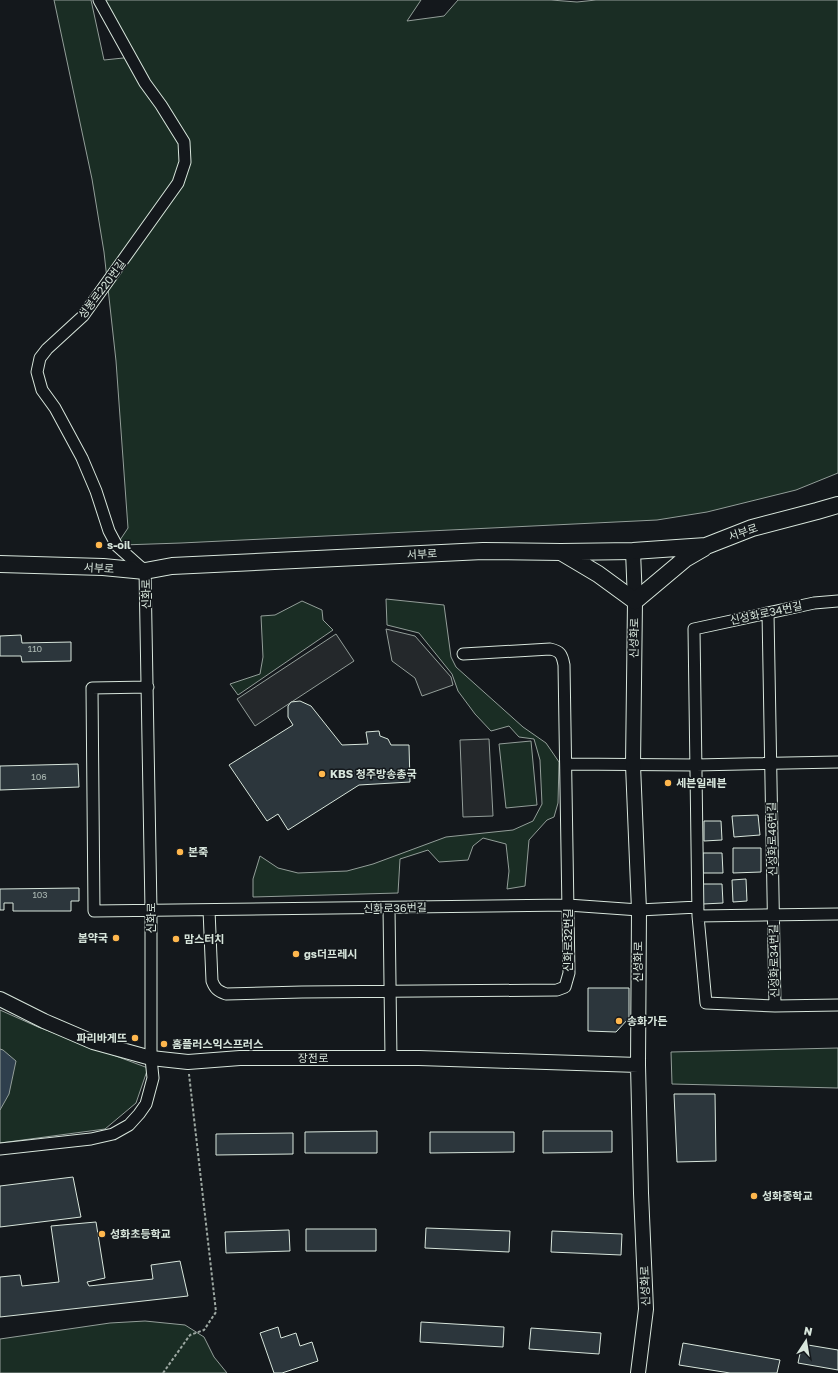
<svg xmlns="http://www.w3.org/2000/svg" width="838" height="1373" viewBox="0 0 838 1373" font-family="'Golos Text','Noto Sans KR',sans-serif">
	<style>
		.green { fill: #1a2d24; stroke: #939e99 }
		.parking { fill: #24282b; stroke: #939e99 }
		.water { fill: #2f3f4d; stroke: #939e99 }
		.building { fill: #2c363c; stroke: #d8e6dc }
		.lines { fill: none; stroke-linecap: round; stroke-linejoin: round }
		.minor-casing { stroke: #d8e6dc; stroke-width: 13 }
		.tertiary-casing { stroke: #d8e6dc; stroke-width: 16 }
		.secondary-casing { stroke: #d8e6dc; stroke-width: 18 }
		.path { stroke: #9da8a2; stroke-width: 2; stroke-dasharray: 3 2; stroke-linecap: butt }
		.minor { stroke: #14181c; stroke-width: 11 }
		.tertiary { stroke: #14181c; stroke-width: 14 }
		.secondary { stroke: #14181c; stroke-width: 16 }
		.poi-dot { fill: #ffb74d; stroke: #14181c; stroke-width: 1.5 }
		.labels { text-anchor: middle; stroke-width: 3; stroke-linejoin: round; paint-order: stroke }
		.number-label { font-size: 9px; fill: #adbab4 }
		.street-label { font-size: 11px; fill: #d8e6dc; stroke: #14181c }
		.poi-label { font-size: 11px; font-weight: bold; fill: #d8e6dc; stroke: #14181c; text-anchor: start }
	</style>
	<rect width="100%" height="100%" fill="#14181c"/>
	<!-- green -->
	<path class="green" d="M54 0H91L104 60 133 57 99 0H421L407 21 444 16 458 0H551L577 2 596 0H838V473L796 490 707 512 657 520 181 543 122 545 118 543 128 528 116 361 104 252 92 179Z
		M386 599 444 605 451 657 456 667 523 727 546 743 559 762 558 803 554 817 547 820 529 840 525 886 507 889 509 871 506 844 483 838 473 846 468 860 439 862 428 850 400 859 398 893 253 897V879L260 856 278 868 298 873 347 871 373 864 446 837 513 830 533 821 542 804 540 760 534 739 519 737 509 726 491 731 475 714 458 691 452 674 419 633 387 625Z
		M302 601 322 610 323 620 333 630 238 695 230 684 260 674 263 657 261 616 275 615Z
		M531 741 537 805 506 808 499 744Z
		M0 1010 38 1027 148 1068 136 1103 105 1129 0 1143Z
		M838 1048V1088L672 1084 671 1052Z
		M145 1321 185 1325 204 1337 214 1357 227 1373H0V1339L110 1323Z"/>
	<!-- parking -->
	<path class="parking" d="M386 629 415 636 451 677 453 685 422 696 415 678 392 661Z
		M336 634 354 661 255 726 237 699Z
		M489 739 493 816 463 817 460 740Z"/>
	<!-- water -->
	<path class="water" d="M0 1049 3 1050 16 1061 9 1094 0 1110Z"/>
	<!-- building -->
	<path class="building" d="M21 635 22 643 71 642V661L22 662 21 656H0V636Z
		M300 701 311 706 342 745 368 744 366 732 379 731 380 736 388 739 391 745H409L410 782 359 785 288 830 278 814 267 821 229 765 293 725 288 717V706L291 702Z
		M78 764 79 787 0 790V766Z
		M758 815 760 835 734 837 732 816Z
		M704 821H721L722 840 704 841Z
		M733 848H761V872L733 873Z
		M703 853H722L723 873H703Z
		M746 879 747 901 733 902 732 880Z
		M702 884H722L723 903 703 904Z
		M79 888V901H71V911H13V903H4V910H0V889Z
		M588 988H629V1018L616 1032 588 1031Z
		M674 1094H715L716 1161 677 1162Z
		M377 1131V1153H305V1132Z
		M543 1131H612V1152L543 1153Z
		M430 1132H514V1152L430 1153Z
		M293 1133V1154L216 1155V1134Z
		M73 1177 81 1217 0 1227V1186Z
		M96 1222 105 1278 87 1282 89 1286 153 1279 151 1265 180 1261 188 1296 0 1317V1277L20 1275 22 1286 59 1282 51 1226Z
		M426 1228 510 1231 509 1252 425 1248Z
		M306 1229H376V1251H306Z
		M289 1230 290 1251 226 1253 225 1232Z
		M552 1231 622 1234 621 1255 551 1252Z
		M421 1322 504 1327 503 1347 420 1342Z
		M278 1327 281 1338 296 1333 300 1346 312 1342 318 1361 282 1373H274L260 1333Z
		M531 1328 601 1333 599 1354 529 1349Z
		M683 1343 780 1360 777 1373H730L679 1365Z
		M802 1344 838 1350V1370L798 1363Z"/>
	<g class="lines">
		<!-- minor casing -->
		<g class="minor-casing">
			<path id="minor" d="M838 601 814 603 694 629 698 916 706 1003 775 1006 838 1005
				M768 613 775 1006
				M148 687 92 688 94 911 568 905 639 910 698 907
				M566 764 696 765 838 762
				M389 908 391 1058
				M209 910 212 981C215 989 218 991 226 994L302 992 557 990 565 987 569 973 564 665C562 654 560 651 550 649L463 654
				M698 916 838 914
				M0 1149 91 1139 113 1134 129 1125 139 1114 146 1104 153 1078 151 1058V910L145 571 117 546 109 531 96 491 82 458 55 408 42 390 37 372 40 358 47 349 83 316 178 183 185 162 184 142 161 105 145 83 99 0"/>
		</g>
		<!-- tertiary casing -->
		<g class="tertiary-casing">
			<path id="tertiary" d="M633 551 635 601 633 765 639 910 638 1065 641 1193 646 1309 638 1373
				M0 999 44 1021 93 1042 151 1058 188 1062 240 1058H419L638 1065"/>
		</g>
		<!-- secondary casing -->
		<g class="secondary-casing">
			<path id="secondary" d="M561 552 598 574 635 601 685 559 704 548
				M0 564 103 567 145 571 172 566 483 551 561 552 633 551 706 546 752 528 817 511 838 505"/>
		</g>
		<!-- path -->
		<path class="path" d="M163 1373 190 1335 204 1330 216 1312 189 1074"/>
		<!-- minor -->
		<use href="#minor" class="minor"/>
		<!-- tertiary -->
		<use href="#tertiary" class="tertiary"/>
		<!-- secondary -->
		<use href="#secondary" class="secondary"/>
	</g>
	<!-- markers -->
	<g class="poi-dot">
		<circle cx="99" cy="545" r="4"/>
		<circle cx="322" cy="774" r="4"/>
		<circle cx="668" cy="783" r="4"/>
		<circle cx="180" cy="852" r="4"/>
		<circle cx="116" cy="938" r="4"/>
		<circle cx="176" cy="939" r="4"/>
		<circle cx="296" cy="954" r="4"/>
		<circle cx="619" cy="1021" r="4"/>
		<circle cx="135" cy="1038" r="4"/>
		<circle cx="164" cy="1044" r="4"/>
		<circle cx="754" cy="1196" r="4"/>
		<circle cx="102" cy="1234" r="4"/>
	</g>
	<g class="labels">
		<!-- number labels -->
		<g class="number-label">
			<text x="35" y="652">110</text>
			<text x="39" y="780">106</text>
			<text x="40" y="898">103</text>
		</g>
		<!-- street labels -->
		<g class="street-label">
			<text transform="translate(102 289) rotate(-53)" y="4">성봉로220번길</text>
			<text transform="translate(743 532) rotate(-19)" y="4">서부로</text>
			<text transform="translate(422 554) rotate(-3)" y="4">서부로</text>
			<text transform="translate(99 568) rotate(3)" y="4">서부로</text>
			<text transform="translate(146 594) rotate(-91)" y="4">신화로</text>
			<text transform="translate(766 613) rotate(-12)" y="4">신성화로34번길</text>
			<text transform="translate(634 638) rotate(-89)" y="4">신성화로</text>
			<text transform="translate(772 839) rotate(-91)" y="4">신성화로46번길</text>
			<text transform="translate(395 908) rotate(-1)" y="4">신화로36번길</text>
			<text transform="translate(151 918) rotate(-90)" y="4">신화로</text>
			<text transform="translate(568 940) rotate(-90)" y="4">신화로32번길</text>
			<text transform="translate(774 961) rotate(-91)" y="4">신성화로34번길</text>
			<text transform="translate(638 962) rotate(-90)" y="4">신성화로</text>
			<text x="313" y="1062">장전로</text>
			<text transform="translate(645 1286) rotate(-92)" y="4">신성화로</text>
		</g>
		<!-- poi labels -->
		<g class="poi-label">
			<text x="107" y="549">s-oil</text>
			<text x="330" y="778">KBS 청주방송총국</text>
			<text x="676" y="787">세븐일레븐</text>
			<text x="188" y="856">본죽</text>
			<text x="108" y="942" text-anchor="end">봄약국</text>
			<text x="184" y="943">맘스터치</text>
			<text x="304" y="958">gs더프레시</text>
			<text x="627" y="1025">송화가든</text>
			<text x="127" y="1042" text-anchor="end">파리바게뜨</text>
			<text x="172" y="1048">홈플러스익스프러스</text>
			<text x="762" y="1200">성화중학교</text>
			<text x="110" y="1238">성화초등학교</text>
		</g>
	</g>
	<!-- north arrow -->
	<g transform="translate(806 1341) rotate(12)" stroke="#14181c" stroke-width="3" paint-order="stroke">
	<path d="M0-3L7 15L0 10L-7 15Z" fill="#d8e6dc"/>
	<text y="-6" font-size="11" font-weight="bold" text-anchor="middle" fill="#d8e6dc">N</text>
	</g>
</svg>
